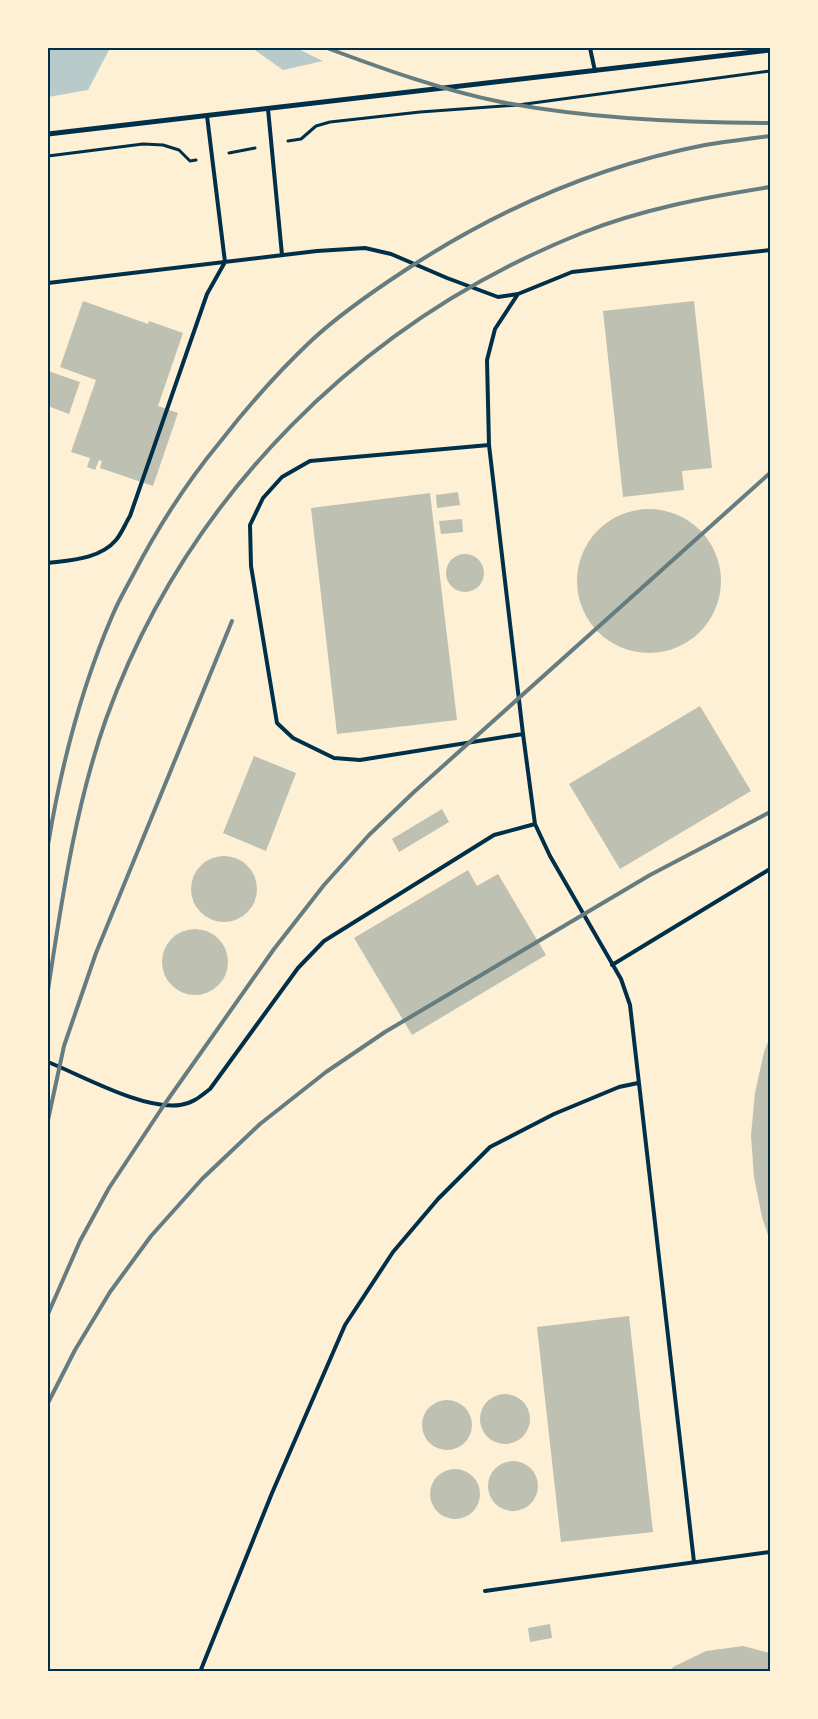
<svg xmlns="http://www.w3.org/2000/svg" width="818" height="1719" viewBox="0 0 818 1719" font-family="'DejaVu Sans',sans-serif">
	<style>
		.green { fill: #b9caca }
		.building { fill: #bec0b2 }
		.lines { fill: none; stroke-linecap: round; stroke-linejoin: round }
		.path { stroke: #003049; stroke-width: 3 }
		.service { stroke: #003049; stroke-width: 4 }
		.minor { stroke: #003049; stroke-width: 5 }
		.rail { stroke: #657d81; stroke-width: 4 }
		.neatline { fill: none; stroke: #003049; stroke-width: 2 }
	</style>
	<rect width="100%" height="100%" fill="#fdf0d5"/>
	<!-- green -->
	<path class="green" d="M48 48H110L88 90 48 97Z
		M252 48H296L323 61 283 70Z"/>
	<!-- building -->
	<path class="building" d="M83 301 148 324 149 321 183 333 158 406 178 413 153 486 100 468 102 461 99 460 95 470 87 467 90 458 71 452 96 380 60 367Z
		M694 301 712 468 682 471 684 490 623 497 603 311Z
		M48 371 80 382 69 414 48 406Z
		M458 492 460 505 437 508 436 495Z
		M430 493 457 720 337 734 311 508Z
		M577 581a72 72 0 1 1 144 0a72 72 0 1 1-144 0Z
		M462 519 463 532 441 534 439 521Z
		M446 573a19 19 0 1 1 38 0a19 19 0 1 1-38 0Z
		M700 706 751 791 620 869 569 784Z
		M254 756 296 773 266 851 223 833Z
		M442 809 449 822 399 852 392 839Z
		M191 889a33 33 0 1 1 66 0a33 33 0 1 1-66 0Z
		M468 870 477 886 498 874 546 955 412 1035 354 938Z
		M162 962a33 33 0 1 1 66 0a33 33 0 1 1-66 0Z
		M770 1037V1241L762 1217 754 1177 751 1135 755 1093 764 1052Z
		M629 1316 653 1532 561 1542 537 1327Z
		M480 1419a25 25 0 1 1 50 0a25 25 0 1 1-50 0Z
		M422 1425a25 25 0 1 1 50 0a25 25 0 1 1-50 0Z
		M488 1486a25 25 0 1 1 50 0a25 25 0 1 1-50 0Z
		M430 1494a25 25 0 1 1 50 0a25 25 0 1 1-50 0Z
		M550 1624 552 1638 530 1642 528 1628Z
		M743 1646 770 1653V1672H669L673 1667 706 1651Z"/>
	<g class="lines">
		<!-- path -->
		<path class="path" d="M288 141 301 139 316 126 330 122 420 112 518 105 770 71
			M229 153 255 148
			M48 156 143 144 163 145 179 150 190 161 196 160"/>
		<!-- service -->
		<path class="service" d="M590 48 595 71
			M268 109 282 255
			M48 283 317 251 365 248 391 254 447 278 498 297 518 294 572 272 770 250
			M489 445 523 734 360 760 334 758 293 738 277 723 251 566 250 525 263 498 282 477 310 461 489 445 487 360 495 329 518 294
			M48 563C71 560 100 559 116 540 122 533 125 524 130 516L207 294 225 262 207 116
			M523 734 535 824 550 856 621 979 630 1005 694 1562
			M612 965 770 869
			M48 1062C83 1076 143 1110 180 1105 192 1104 201 1096 210 1089L298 968 324 941 494 835 535 824
			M485 1591 770 1552
			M200 1672 272 1493 345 1325 393 1252 438 1199 490 1147 554 1114 619 1087 638 1083"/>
		<!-- minor -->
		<path class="minor" d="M48 134 770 50"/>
		<!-- rail -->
		<path class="rail" d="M327 48C383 69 442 90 501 102 589 119 681 123 770 123
			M48 845C61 766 81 688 113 614 119 600 126 588 133 575 158 527 186 483 220 442 248 406 279 371 312 340 340 314 372 292 404 271 495 211 597 166 705 145 727 141 749 139 770 136
			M48 990C62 899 75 807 106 719 186 496 362 321 582 233 642 209 707 197 770 187
			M48 1120 64 1046 96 953 232 621
			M48 1314 80 1241 109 1188 164 1105 274 949 324 885 369 835 414 792 770 473
			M48 1403 75 1350 110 1292 151 1236 202 1179 260 1124 326 1072 385 1032 650 875 770 812"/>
	</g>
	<!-- border -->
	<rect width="818" height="1719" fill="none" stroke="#fdf0d5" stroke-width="98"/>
	<rect x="49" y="49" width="720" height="1621" class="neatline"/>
</svg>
